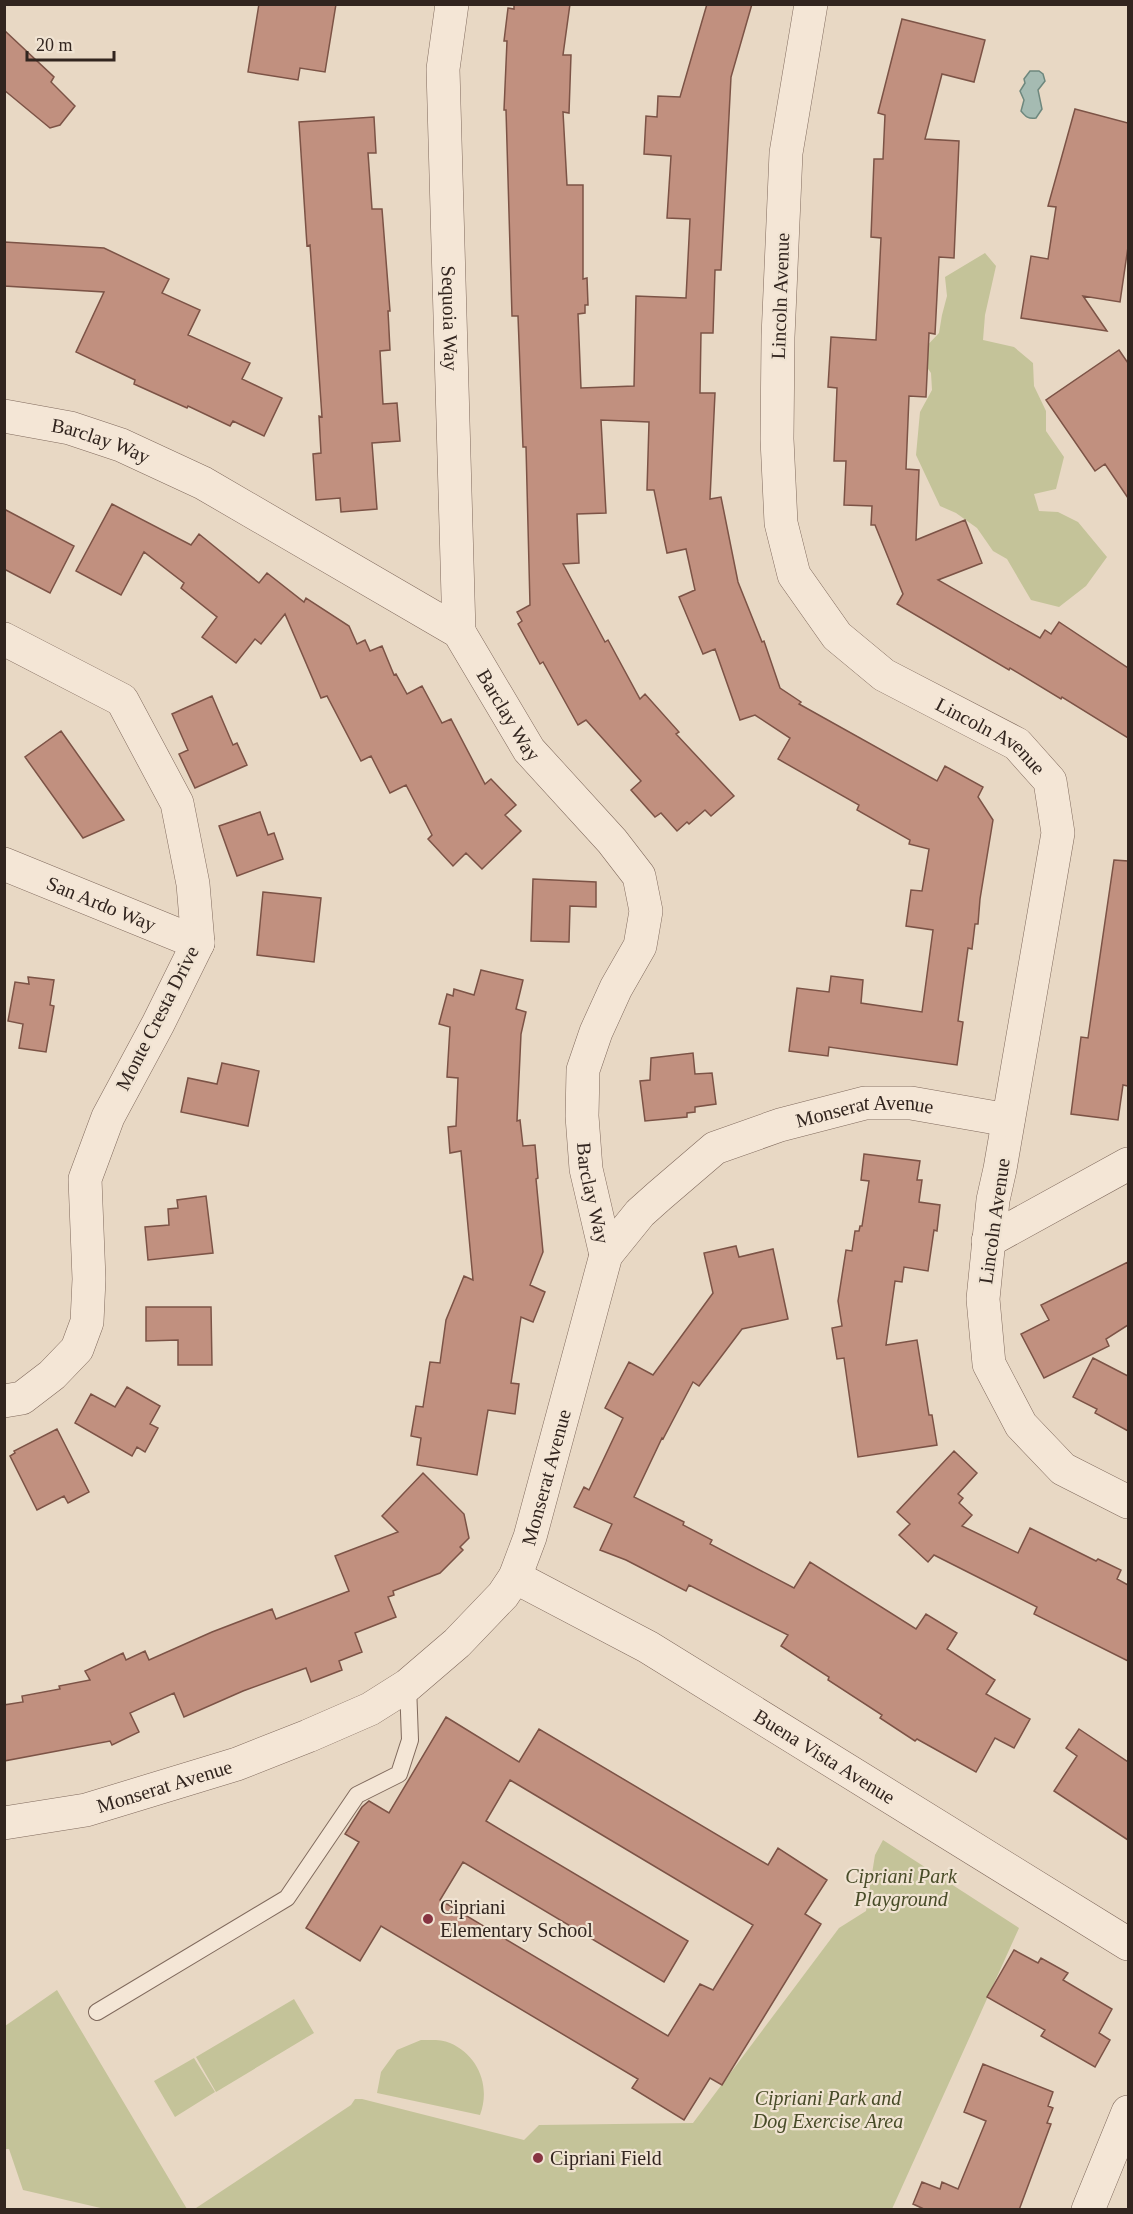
<svg xmlns="http://www.w3.org/2000/svg" width="1133" height="2214" viewBox="0 0 1133 2214" font-family="'Times New Roman',serif">
	<style>
		.green { fill: #c4c399 }
		.water { fill: #a5bbb2; stroke: #6e887e; stroke-width: 1.5 }
		.building { fill: #c1907f; stroke: #7c5346; stroke-width: 1.5; fill-rule: evenodd }
		.lines { fill: none; stroke-linecap: round; stroke-linejoin: round }
		.lane-casing { stroke: #806a5d; stroke-width: 18 }
		.street-casing { stroke: #806a5d; stroke-width: 34 }
		.lane { stroke: #f4e6d6; stroke-width: 16 }
		.street { stroke: #f4e6d6; stroke-width: 33 }
		.poi-dot { fill: #873441; stroke: #f0e3d2; stroke-width: 2 }
		.labels { text-anchor: middle; stroke-width: 4.5; stroke-linejoin: round; paint-order: stroke }
		.street-label { font-size: 20px; fill: #32251f; stroke: #f0e3d2 }
		.park-label { font-size: 20px; font-style: italic; fill: #484c28; stroke: #f0e3d2 }
		.poi-label { font-size: 20px; fill: #32251f; stroke: #f0e3d2; text-anchor: start }
	</style>
	<rect width="100%" height="100%" fill="#e8d8c4"/>
	<!-- green -->
	<path class="green" d="M985 253 996 266 985 315 983 340 1014 347 1033 363 1034 386 1046 411V431L1064 457 1056 489 1034 494 1039 511 1058 512 1078 522 1107 557 1086 586 1059 607 1031 600 1007 559 993 551 977 528 956 513 940 506 916 455 920 412 932 390 931 373 924 363 921 352 939 333 942 315 947 296 945 277Z
		M883 1840 1019 1928 892 2209 193 2210 351 2105 355 2099H362L524 2140 539 2125 693 2123 839 1928 866 1911 875 1855Z
		M57 1990 187 2209H105L23 2190 9 2149H5V2026Z
		M294 1999 314 2033 216 2092 196 2057Z
		M421 2040C430 2040 442 2039 450 2043 478 2055 491 2086 480 2115L377 2093 381 2072 397 2050Z
		M194 2058 215 2092 175 2117 154 2081Z"/>
	<!-- water -->
	<path class="water" d="M1030 71H1039L1043 74 1045 81 1038 90 1042 109 1036 118C1028 119 1026 117 1021 111L1024 100 1020 91 1025 83 1024 79Z"/>
	<!-- building -->
	<path class="building" d="M259 4H336L325 72 300 68 298 80 248 72Z
		M514 4H570L563 55H571L569 113 563 112 567 185H583V279L587 278 588 305H585V313L578 314 581 388 634 386 636 296 686 298 690 219 667 218 671 156 644 154 646 116 657 117 658 96 680 97 707 4H752L731 77 721 270H715L713 333H701L700 393H715L710 499 721 497 738 582 762 642 764 641 780 688 801 702 799 704 937 781 945 766 983 787 978 797 993 820 980 899 978 924H975L972 949 968 948 958 1021 963 1022 957 1065 829 1047 828 1056 789 1051 797 988 829 992 831 976 863 980 861 1003 922 1012 933 930 906 926 911 890 922 891 929 849 909 844 910 840 857 810 859 805 778 759 790 738 755 715 740 720 715 649 703 654 679 597 695 590 686 549 667 553 654 490H647L649 422 601 420 606 513 577 514 579 563 563 564 605 642 608 640 640 699 645 694 679 732 676 734 734 796 711 816 705 810 689 824 687 822 677 831 661 813 655 817 631 790 641 781 586 720 578 725 543 662 540 664 518 624 522 621 517 612 530 605 526 447H523L518 316H512L506 110H504L507 41H504L508 8 514 9Z
		M902 19 985 40 974 82 942 74 925 139 959 141 954 258 939 257 935 334 929 333 926 397 909 396 906 469 919 470 916 540 965 520 982 563 938 580 1040 638 1045 630 1051 634 1059 622 1128 668V738L1062 697 1061 699 1010 668 1009 670 897 604 903 594 875 525H871L872 506 844 505 846 461H834L837 388 828 387 831 337 876 340 881 238 871 237 874 159H883L885 115 878 113Z
		M4 30 54 77 51 82 75 106 60 125 50 128 4 90Z
		M1075 109 1128 123V247L1120 302 1083 296 1107 331 1021 318 1031 256 1048 259 1056 207 1048 206Z
		M374 117 376 153H368L372 209H382L390 311H388L390 350 380 351 383 404 397 403 400 441 372 443 377 509 341 512 340 498 316 500 313 454 321 453 319 416 322 417 310 245 307 246 299 122Z
		M4 242 104 248 169 279 162 293 200 310 188 335 250 363 242 379 282 398 264 436 233 421 230 426 188 406 187 408 134 384 135 380 76 352 104 292 4 286Z
		M1119 350 1128 363V498L1105 464 1095 471 1046 400Z
		M112 504 191 545 199 534 259 583 267 573 304 602 306 598 349 626 357 644 365 640 370 651 382 646 394 675 396 674 407 694 422 686 442 723 451 719 485 784 491 779 516 805 505 815 521 831 482 869 466 853 453 866 428 839 432 835 406 785 390 793 371 756 361 761 327 696 321 698 285 614 261 644 255 639 236 663 202 637 217 617 181 588 184 583 144 552 121 595 76 571Z
		M4 509 74 546 50 593 4 569Z
		M212 696 233 745 237 743 247 765 195 788 179 754 188 750 172 714Z
		M61 731 124 820 83 838 25 757Z
		M260 812 268 835 274 833 283 859 237 876 219 826Z
		M1114 860 1128 861V1086L1123 1085 1118 1120 1071 1114 1081 1037 1088 1038Z
		M533 879 596 882V907L570 906 569 942 531 941Z
		M263 892 321 898 314 962 257 955Z
		M481 970 523 980 516 1009 526 1012 521 1034 517 1121 520 1120 523 1146 535 1145 538 1178 536 1179 543 1252 530 1285 545 1292 533 1322 521 1317 511 1383 519 1384 515 1414 488 1410 477 1475 417 1465 421 1438 411 1436 416 1406 423 1407 430 1362 440 1363 446 1320 464 1276 473 1280 461 1151 450 1153 448 1127 456 1126 458 1078 447 1077 450 1027 439 1024 447 994 453 996 454 989 474 995Z
		M28 977 54 980 50 1005 54 1006 46 1052 19 1048 23 1024 8 1021 15 982 29 984Z
		M693 1053 695 1074 712 1073 716 1104 695 1107V1112L687 1113V1117L645 1121 640 1081 650 1080 651 1058Z
		M222 1063 259 1071 248 1126 181 1112 188 1078 217 1084Z
		M864 1154 920 1161 917 1180H922L919 1202 940 1205 937 1231 934 1230 928 1271 904 1267 902 1282 895 1281 886 1345 917 1340 929 1415H932L937 1445 858 1457 844 1358 837 1359 832 1328 842 1326 838 1301 846 1250 852 1251 855 1231H859L860 1226H862L869 1181 861 1180Z
		M206 1196 213 1253 148 1260 145 1227 169 1225 168 1209 178 1208 177 1200Z
		M736 1246 739 1257 773 1249 788 1319 742 1329 699 1386 693 1382 663 1439 662 1438 634 1497 684 1522 683 1525 712 1540 710 1544 794 1588 810 1562 916 1629 926 1614 957 1633 947 1649 995 1680 986 1694 1030 1719 1014 1748 995 1738 976 1772 917 1739 915 1741 880 1718 882 1715 828 1680 829 1677 781 1646 788 1635 689 1585 686 1591 626 1560 600 1550 612 1524 574 1507 584 1487 589 1490 623 1418 605 1408 629 1362 653 1375 713 1293 704 1253Z
		M1128 1262V1325L1106 1339 1109 1346 1044 1378 1021 1334 1049 1320 1041 1305Z
		M146 1307H211L212 1365H178V1340L146 1341Z
		M1093 1358 1128 1376V1431L1095 1413 1097 1409 1073 1397Z
		M127 1387 160 1406 150 1424 158 1428 145 1452 137 1447 132 1456 75 1423 91 1394 115 1407Z
		M57 1429 89 1492 68 1503 64 1496 37 1510 10 1456 15 1453 14 1451Z
		M954 1451 977 1473 958 1494 963 1498 959 1503 972 1515 962 1526 1018 1553 1030 1528 1096 1561 1098 1559 1121 1570 1117 1579 1128 1585V1661L1034 1614 1037 1607 934 1555 928 1562 899 1535 910 1524 897 1512Z
		M423 1473 464 1514 469 1538 460 1547 463 1550 440 1573 393 1591 394 1595 388 1597 396 1617 355 1633 362 1652 339 1661 342 1670 311 1682 306 1668 243 1691 184 1717 174 1693 130 1713 139 1732 112 1745 110 1741 4 1761V1705L23 1702 22 1696 60 1689 59 1686 90 1680 85 1671 123 1653 126 1660 145 1651 149 1660 212 1632 272 1609 276 1619 349 1591 335 1556 398 1532 382 1516Z
		M446 1717 519 1762 539 1729 768 1865 778 1848 827 1880 805 1914 821 1924 722 2085 710 2078 684 2120 632 2088 638 2079 381 1926 360 1961 306 1928 359 1842 345 1834 362 1807 369 1801 389 1813ZM510 1780 753 1925 713 1990 700 1984 668 2036 440 1900 463 1862 664 1982 688 1941 486 1821Z
		M1079 1729 1128 1762V1840L1054 1791 1077 1756 1066 1748Z
		M1014 1950 1038 1963 1041 1958 1068 1973 1063 1980 1112 2009 1099 2033 1110 2040 1095 2067 1041 2036 1045 2030 987 1997Z
		M983 2064 1053 2092 1048 2106 1053 2108 1047 2123 1051 2124 1019 2210H926L913 2204 922 2182 940 2189 942 2182 958 2189 986 2121 964 2112Z"/>
	<g class="lines">
		<!-- lane casing -->
		<g class="lane-casing">
			<path id="lane" d="M97 2012 287 1898 357 1795 399 1774 410 1740 408 1685"/>
		</g>
		<!-- street casing -->
		<g class="street-casing">
			<g id="street">
				<path id="s1" d="M452 4 443 69 459 632"/>
				<path id="s2" d="M811 4 786 153 778 337 777 439 781 523 794 575 837 636 884 675 1017 744 1050 781 1058 833 1000 1169 993 1200 983 1299 989 1364 1021 1425 1063 1469 1128 1502"/>
				<path id="s3" d="M4 416 70 428 121 445 203 483 459 632 529 750 612 841 639 876 646 911 640 946 616 988 596 1032 583 1070 582 1116 586 1169 606 1255"/>
				<path d="M4 639 122 700 177 803 193 884 198 943 158 1024 108 1117 85 1179 89 1279 87 1322 77 1349 52 1375 22 1398 4 1401"/>
				<path id="s4" d="M4 864 198 943"/>
				<path d="M988 1241 1128 1164"/>
				<path id="s5" d="M515 1577 648 1647 1128 1944"/>
				<path id="s6" d="M4 1823 86 1810 237 1764 308 1736 370 1709 408 1685 457 1643 503 1595 515 1577 530 1537 606 1255 640 1213 659 1196 715 1148 780 1125 865 1103H911L1008 1120"/>
				<path d="M1088 2210 1128 2112"/>
			</g>
		</g>
		<!-- lane -->
		<use href="#lane" class="lane"/>
		<!-- street -->
		<use href="#street" class="street"/>
	</g>
	<!-- markers -->
	<g class="poi-dot">
		<circle cx="428" cy="1919" r="6"/>
		<circle cx="538" cy="2158" r="6"/>
	</g>
	<g class="labels">
		<!-- street labels -->
		<g class="street-label">
			<text transform="translate(780 296) rotate(-88)" y="7">Lincoln Avenue</text>
			<text dy="7" stroke="none"><textPath href="#s1" startOffset="315">Sequoia Way</textPath></text>
			<text dy="7" stroke="none"><textPath href="#s3" startOffset="100">Barclay Way</textPath></text>
			<text dy="7" stroke="none"><textPath href="#s3" startOffset="604">Barclay Way</textPath></text>
			<text dy="7" stroke="none"><textPath href="#s2" startOffset="834">Lincoln Avenue</textPath></text>
			<text dy="7" stroke="none"><textPath href="#s4" startOffset="105">San Ardo Way</textPath></text>
			<text transform="translate(157 1018) rotate(-63)" y="7">Monte Cresta Drive</text>
			<text dy="7" stroke="none"><textPath href="#s6" startOffset="1226">Monserat Avenue</textPath></text>
			<text dy="7" stroke="none"><textPath href="#s3" startOffset="1144">Barclay Way</textPath></text>
			<text transform="translate(994 1221) rotate(-82)" y="7">Lincoln Avenue</text>
			<text dy="7" stroke="none"><textPath href="#s6" startOffset="687">Monserat Avenue</textPath></text>
			<text dy="7" stroke="none"><textPath href="#s5" startOffset="358">Buena Vista Avenue</textPath></text>
			<text dy="7" stroke="none"><textPath href="#s6" startOffset="165">Monserat Avenue</textPath></text>
		</g>
		<!-- park labels -->
		<g class="park-label">
			<text x="901" y="1883">Cipriani Park<tspan x="901" dy="23">Playground</tspan></text>
			<text x="828" y="2105">Cipriani Park and<tspan x="828" dy="23">Dog Exercise Area</tspan></text>
		</g>
		<!-- poi labels -->
		<g class="poi-label">
			<text x="440" y="1914">Cipriani<tspan x="440" dy="23">Elementary School</tspan></text>
			<text x="550" y="2165">Cipriani Field</text>
		</g>
	</g>
	<!-- border -->
	<rect width="1133" height="2214" fill="none" stroke="#32251f" stroke-width="12"/>
	<!-- scale -->
	<path d="M27 51v9h87v-9" fill="none" stroke="#32251f" stroke-width="3"/>
	<text x="36" y="51" font-size="18" fill="#32251f" stroke="#f0e3d2" stroke-width="4.5" paint-order="stroke">20 m</text>
</svg>
